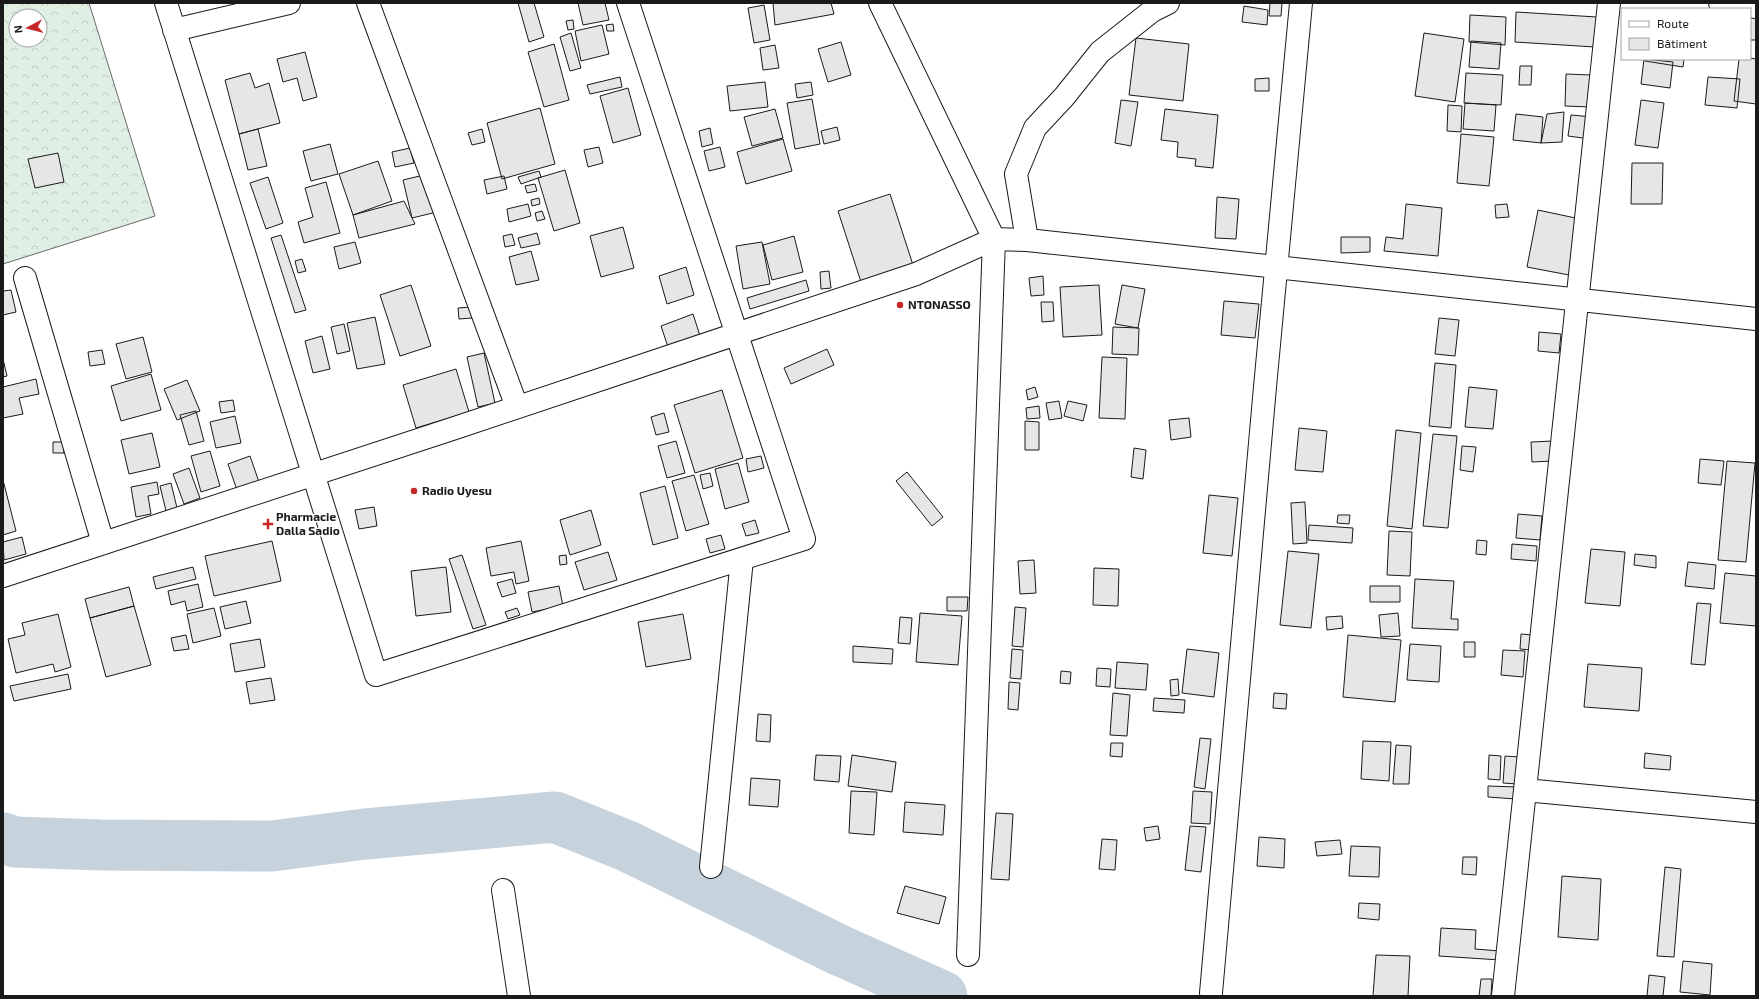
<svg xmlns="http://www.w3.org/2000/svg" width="1759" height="999" viewBox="0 0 1759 999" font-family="'Exo 2',sans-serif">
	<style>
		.forest { fill: url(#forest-crowns); stroke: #6a6a6a; fill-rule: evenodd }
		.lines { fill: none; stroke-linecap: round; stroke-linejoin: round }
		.river { stroke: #c6d2dc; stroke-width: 51 }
		.building { fill: #e6e6e6; stroke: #1a1a1a }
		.minor-casing { stroke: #1a1a1a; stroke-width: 24 }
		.minor { stroke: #fff; stroke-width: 22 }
		.poi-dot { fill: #c62828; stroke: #fff; stroke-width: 1.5 }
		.labels { text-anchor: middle; stroke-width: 3; stroke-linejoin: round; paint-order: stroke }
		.poi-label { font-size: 12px; font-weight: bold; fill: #1a1a1a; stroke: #fff; text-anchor: start }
	</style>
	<defs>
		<pattern id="forest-crowns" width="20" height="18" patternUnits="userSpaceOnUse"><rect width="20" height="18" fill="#e0efe3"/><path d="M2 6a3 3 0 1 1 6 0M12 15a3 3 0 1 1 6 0" fill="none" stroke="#c0ccc2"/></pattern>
	</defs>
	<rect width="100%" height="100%" fill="#fff"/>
	<!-- forest -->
	<path class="forest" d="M3 3H89L155 216 3 264ZM16 16H40V40H16Z"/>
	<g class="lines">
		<!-- river -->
		<path class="river" d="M3 838 15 842 101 845 272 846 365 834 555 817 627 846 839 950 942 996"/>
	</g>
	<!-- building -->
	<path class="building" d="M518 3H534L544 37 529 42Z
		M578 3H605L609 20 583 25Z
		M773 3H831L834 14 775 25Z
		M1270 3H1282L1281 16H1269Z
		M764 5 770 40 754 43 748 8Z
		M1244 6 1268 10 1267 25 1242 22Z
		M1750 10H1756V40H1750Z
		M1516 12 1597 17 1595 47 1515 42Z
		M1470 15 1506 17 1505 45 1469 42Z
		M573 20 574 29 568 30 566 21Z
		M613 24 614 31H607L606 25Z
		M602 25 609 54 581 61 575 31Z
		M571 33 581 68 570 71 560 37Z
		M1424 33 1464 39 1455 102 1415 96Z
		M1136 38 1189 44 1183 101 1129 95Z
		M1471 41 1501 43 1499 69 1469 67Z
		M841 42 851 75 828 82 818 49Z
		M554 44 569 100 544 107 528 52Z
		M775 45 779 68 763 70 760 48Z
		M305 52 317 97 303 101 297 78 283 82 277 59Z
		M1750 58 1756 59V104L1734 101 1739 59Z
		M1644 59 1673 62 1670 88 1641 84Z
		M1645 59H1684L1683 67 1645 61Z
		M1520 66H1532L1531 85H1519Z
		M250 73 255 88 269 83 280 123 239 134 225 80Z
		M1466 73 1503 75 1501 105 1464 103Z
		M1566 74 1591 75 1590 107 1565 106Z
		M620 77 622 87 590 94 587 85Z
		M1708 77 1740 79 1737 108 1705 105Z
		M1269 78V91H1255V79Z
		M765 82 768 107 730 111 727 86Z
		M811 82 813 95 797 98 795 84Z
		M628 88 641 135 613 143 600 96Z
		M812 99 820 144 795 149 787 103Z
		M1121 100 1138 102 1131 146 1115 143Z
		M1641 100 1664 103 1658 148 1635 145Z
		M1465 103 1496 105 1494 131 1463 129Z
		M1448 105 1462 106 1461 132 1447 131Z
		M540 108 555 164 502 179 487 123Z
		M775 109 783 138 752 146 744 117Z
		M1165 109 1218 115 1213 168 1195 166 1196 159 1177 157 1178 142 1161 140Z
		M1564 112 1562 142 1541 143 1547 114Z
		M1516 114 1543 117 1541 143 1513 140Z
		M1571 115 1593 117 1590 139 1568 136Z
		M837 127 840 140 824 144 821 131Z
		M710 128 713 144 702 147 699 131Z
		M258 129 267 166 248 170 239 134Z
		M482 129 485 142 472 145 468 133Z
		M1461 134 1494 137 1489 186 1457 183Z
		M783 139 792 171 746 184 737 152Z
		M330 144 338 174 311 181 303 151Z
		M599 147 603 163 588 167 584 150Z
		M720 147 725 167 709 171 704 151Z
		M410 148 414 163 395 167 392 152Z
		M58 153 64 182 35 188 28 159Z
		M378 161 392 201 353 215 339 174Z
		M1632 163H1663L1662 204H1631Z
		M565 170 580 223 554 231 538 178Z
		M539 171 541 177 521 184 518 177Z
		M428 174 437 212 412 218 403 180Z
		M504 176 507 189 487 194 484 180Z
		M268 177 283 223 266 229 250 183Z
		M326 182 340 233 304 243 298 222 313 217 305 188Z
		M535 184 537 191 527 193 525 186Z
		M890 194 913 265 861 282 838 211Z
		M1217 197 1239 199 1236 239 1215 238Z
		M539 198 540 204 532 206 531 200Z
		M404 201 415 224 359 238 353 215Z
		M528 204 531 216 509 222 507 209Z
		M1406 204 1442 208 1438 256 1384 251 1386 237 1403 239Z
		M1507 204 1509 217 1496 218 1495 205Z
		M1538 210 1580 219 1569 275 1527 267Z
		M542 211 545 219 537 221 535 213Z
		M623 227 634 268 601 277 590 236Z
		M537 233 540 244 521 248 518 238Z
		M512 234 515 245 505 247 503 236Z
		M281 235 306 310 295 313 271 238Z
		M794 236 803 272 772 280 763 245Z
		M1341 237H1370V252L1341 253Z
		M355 242 361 263 339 269 334 247Z
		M762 242 770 284 743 289 736 246Z
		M531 251 539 280 516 285 509 257Z
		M302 259 306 271 298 273 295 261Z
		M686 267 694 295 667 304 659 276Z
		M829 271 831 288 821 289 820 272Z
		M1043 276 1044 295 1031 296 1029 278Z
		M806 280 809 291 750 309 747 298Z
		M411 285 431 346 400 356 380 295Z
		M1099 285 1102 335 1063 337 1060 287Z
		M1122 285 1145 289 1138 328 1115 324Z
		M11 290 16 312 3 315V291Z
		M1224 301 1259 304 1255 338 1221 335Z
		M1041 302H1053L1054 321 1042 322Z
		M471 307 472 318 459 319 458 308Z
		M693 314 702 342 670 353 661 326Z
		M375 317 385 364 357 369 347 323Z
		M1439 318 1459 320 1455 356 1435 354Z
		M344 324 350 351 337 354 331 327Z
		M1113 327 1139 328 1138 355 1112 354Z
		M1539 332 1561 334 1559 353 1538 351Z
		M322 336 330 369 313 373 305 341Z
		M143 337 152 372 126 379 116 344Z
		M827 349 834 365 791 384 784 368Z
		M102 350 105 364 90 366 88 352Z
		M484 353 495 403 478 407 467 357Z
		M1102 357 1127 358 1125 419 1099 418Z
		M3 359 7 376 3 377Z
		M1435 363 1456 365 1451 428 1429 426Z
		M456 369 469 412 416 428 403 385Z
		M151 374 161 410 121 421 111 386Z
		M36 379 39 394 19 398 23 414 3 418V387Z
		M187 380 200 411 177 420 164 389Z
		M1035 387 1038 397 1028 400 1026 390Z
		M1469 387 1497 390 1493 429 1465 427Z
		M722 390 743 458 695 473 674 405Z
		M233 400 235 411 221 413 219 402Z
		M1059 401 1062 418 1049 420 1046 403Z
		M1068 401 1087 405 1083 421 1064 416Z
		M1039 406 1040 418 1027 419 1026 408Z
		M196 411 204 441 189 445 180 415Z
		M664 413 669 432 656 435 651 417Z
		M235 416 241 443 216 448 210 422Z
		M1189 418 1191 437 1171 440 1169 420Z
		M1025 421 1039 422V450H1025Z
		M1299 428 1327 431 1323 472 1295 470Z
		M1396 430 1421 433 1412 529 1387 526Z
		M152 433 160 467 129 474 121 440Z
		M1433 434 1457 436 1448 528 1423 526Z
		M676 441 685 473 667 478 658 446Z
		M1553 441 1554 461 1532 462 1531 442Z
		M53 442H63L64 453H53Z
		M1462 446 1476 447 1473 472 1460 470Z
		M1134 448 1146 450 1143 479 1131 477Z
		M210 451 220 486 201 492 191 456Z
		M250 456 260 485 238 493 228 464Z
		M761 456 764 468 748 472 746 459Z
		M1700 459 1724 461 1721 485 1698 483Z
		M1727 461 1755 463 1746 562 1718 560Z
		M738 463 749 502 725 509 715 469Z
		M189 468 200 498 184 504 173 474Z
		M907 472 943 517 932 526 896 481Z
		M710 473 713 486 703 489 700 475Z
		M694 475 709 524 686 531 672 481Z
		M3 480 16 531 3 535Z
		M157 482 159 494 148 496 151 514 136 517 131 487Z
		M171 483 177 508 166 511 160 486Z
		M665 486 678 538 653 545 640 493Z
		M1209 495 1238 498 1232 556 1203 553Z
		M1305 502 1307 543 1293 544 1291 503Z
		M374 507 377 526 359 529 355 510Z
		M591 510 601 545 570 555 560 520Z
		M1518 514 1542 516 1540 540 1516 538Z
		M1338 515H1350L1349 524 1337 523Z
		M755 520 759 533 746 536 742 524Z
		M1309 525 1353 528 1352 543 1308 540Z
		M1389 531 1412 532 1410 576 1387 575Z
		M721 535 725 549 710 553 706 539Z
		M22 537 26 554 4 560 3 542Z
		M1477 540 1487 541 1486 555 1476 554Z
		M272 541 281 581 214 596 205 556Z
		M521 541 529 581 516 584 514 572 491 576 486 548Z
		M1512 544 1537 546 1536 561 1511 559Z
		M1591 549 1625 552 1620 606 1585 603Z
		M1288 551 1319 554 1311 628 1280 625Z
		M608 552 617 580 584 590 575 562Z
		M1635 554 1656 556V568L1634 565Z
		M462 555 486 625 473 629 449 559Z
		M566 555 567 564 560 565 559 556Z
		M1034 560 1036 593 1020 594 1018 561Z
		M1688 562 1716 565 1714 589 1685 586Z
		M193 567 196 579 156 589 153 577Z
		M446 567 451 612 416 616 411 571Z
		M1094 568 1119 569 1118 606 1093 605Z
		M1725 573 1756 576V626L1720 623Z
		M512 579 516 593 502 597 497 583Z
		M1415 579 1454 581 1451 619H1458V630L1412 628Z
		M198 584 203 607 187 611 185 601 171 605 168 591Z
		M559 586 563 606 532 612 528 592Z
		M1370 586H1400V602H1370Z
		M129 587 134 606 90 618 85 599Z
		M947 597H968L967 611H947Z
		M246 601 251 623 225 629 220 607Z
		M1697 603 1711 604 1705 665 1691 664Z
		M134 606 151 665 106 677 90 618Z
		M1015 607 1026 608 1023 647 1012 646Z
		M214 608 221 636 193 643 187 614Z
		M517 608 520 615 508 619 505 612Z
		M920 613 962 616 958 665 916 662Z
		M1398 613 1400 636 1381 637 1379 615Z
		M58 614 71 667 55 672 53 664 16 673 8 639 25 635 22 623Z
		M683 614 691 659 646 667 638 622Z
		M1342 616 1343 628 1327 630 1326 617Z
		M900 617 912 618 910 644 898 643Z
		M1521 634 1532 635 1531 650 1520 649Z
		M186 635 189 649 174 651 171 638Z
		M1348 635 1401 640 1395 702 1343 697Z
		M260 639 265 667 235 672 230 644Z
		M1464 642H1475V657H1464Z
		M1410 644 1441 646 1439 682 1407 680Z
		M853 646 893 649 892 664 853 662Z
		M1012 649 1023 650 1021 679 1010 678Z
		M1187 649 1219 653 1214 697 1182 693Z
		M1503 650 1525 651 1523 677 1501 675Z
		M1117 662 1148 664 1146 690 1115 688Z
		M1588 664 1642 668 1639 711 1584 707Z
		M1097 668 1111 669 1110 687 1096 686Z
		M1061 671 1071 672 1070 684 1060 683Z
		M68 674 71 689 14 701 10 686Z
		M271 678 275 700 250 704 246 682Z
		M1178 679 1179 695 1171 696 1170 680Z
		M1009 682 1020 683 1018 710 1008 709Z
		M1113 693 1130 695 1127 736 1110 735Z
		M1274 693 1287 694 1286 709 1273 708Z
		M1154 698 1185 700 1184 713 1153 711Z
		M758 714 771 715 770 742 756 741Z
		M1200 738 1211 739 1205 789 1194 787Z
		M1363 741 1391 742 1389 781 1361 779Z
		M1111 743H1123L1122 757 1110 756Z
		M1396 745 1411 746 1409 784H1393Z
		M1645 753 1671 756 1670 770 1644 768Z
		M816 755 841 756 839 782 814 780Z
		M852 755 896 762 892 792 848 786Z
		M1489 755 1501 756 1500 780 1488 779Z
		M1505 756 1519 757 1517 784 1503 783Z
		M751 778 780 780 778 807 749 805Z
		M1488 786 1517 787 1516 799 1488 797Z
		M851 791 877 792 874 835 849 833Z
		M1193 791 1212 792 1210 824 1191 823Z
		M905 802 945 805 943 835 903 832Z
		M996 813 1013 814 1009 880 991 879Z
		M1158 826 1160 839 1146 841 1144 828Z
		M1190 826 1206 827 1201 872 1185 870Z
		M1259 837 1285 839 1284 868 1257 866Z
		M1102 839 1117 840 1115 870 1099 869Z
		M1340 840 1342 854 1317 856 1315 842Z
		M1351 846 1380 847 1379 877 1349 876Z
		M1463 857H1477L1476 875 1462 874Z
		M1665 867 1681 869 1674 957 1657 956Z
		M1562 876 1601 879 1598 940 1558 937Z
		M905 886 946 897 939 924 897 913Z
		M1359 903 1380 904 1379 920 1358 918Z
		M1441 928 1476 930 1475 949 1500 951V960L1439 956Z
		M1376 955 1410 956 1408 996H1373Z
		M1683 961 1712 964 1710 995 1680 992Z
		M1649 975 1665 977 1663 996H1647Z
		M1481 979H1492L1491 996H1479Z"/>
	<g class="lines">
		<!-- minor casing -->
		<g class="minor-casing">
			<path id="minor" d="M166 3 376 675 804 539 628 3
				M368 3 517 407
				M880 3 994 239 968 955
				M1720 3 1756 7
				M174 30 289 3
				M1027 240 1016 174 1035 128 1064 97 1100 52 1152 11 1168 3
				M25 278 103 543
				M3 576 455 428 916 274 994 239 1027 240 1756 319
				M1525 790 1756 812
				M711 867 742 559
				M503 890 519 996
				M1211 993 1265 387 1301 3
				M1503 996 1609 3"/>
		</g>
		<!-- minor -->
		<use href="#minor" class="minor"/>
	</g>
	<!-- markers -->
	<g class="poi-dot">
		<circle cx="900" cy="305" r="4"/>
		<circle cx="414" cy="491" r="4"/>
		<path d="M266 518h4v4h4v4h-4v4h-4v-4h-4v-4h4z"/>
	</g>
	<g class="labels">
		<!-- poi labels -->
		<g class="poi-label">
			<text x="908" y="309">NTONASSO</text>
			<text x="422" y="495">Radio Uyesu</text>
			<text x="276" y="521">Pharmacie<tspan x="276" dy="14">Dalla Sadio</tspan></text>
		</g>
	</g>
	<!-- border -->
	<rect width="1759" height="999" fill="none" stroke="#1a1a1a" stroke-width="8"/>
	<!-- legend -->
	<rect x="1621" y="8" width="130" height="52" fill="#ffffff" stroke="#a3a3a3"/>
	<rect x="1629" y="21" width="20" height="6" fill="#ffffff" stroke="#a3a3a3"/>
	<text x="1657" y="28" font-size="12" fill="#1a1a1a">Route</text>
	<rect x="1629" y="38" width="20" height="12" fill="#e6e6e6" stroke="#a3a3a3"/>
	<text x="1657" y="48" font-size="12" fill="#1a1a1a">Bâtiment</text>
	<!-- north arrow -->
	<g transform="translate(28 28) rotate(263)"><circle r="19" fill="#ffffff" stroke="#a3a3a3"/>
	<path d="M0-3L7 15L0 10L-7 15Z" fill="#c62828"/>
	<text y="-6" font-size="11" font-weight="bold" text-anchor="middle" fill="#1a1a1a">N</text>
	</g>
</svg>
